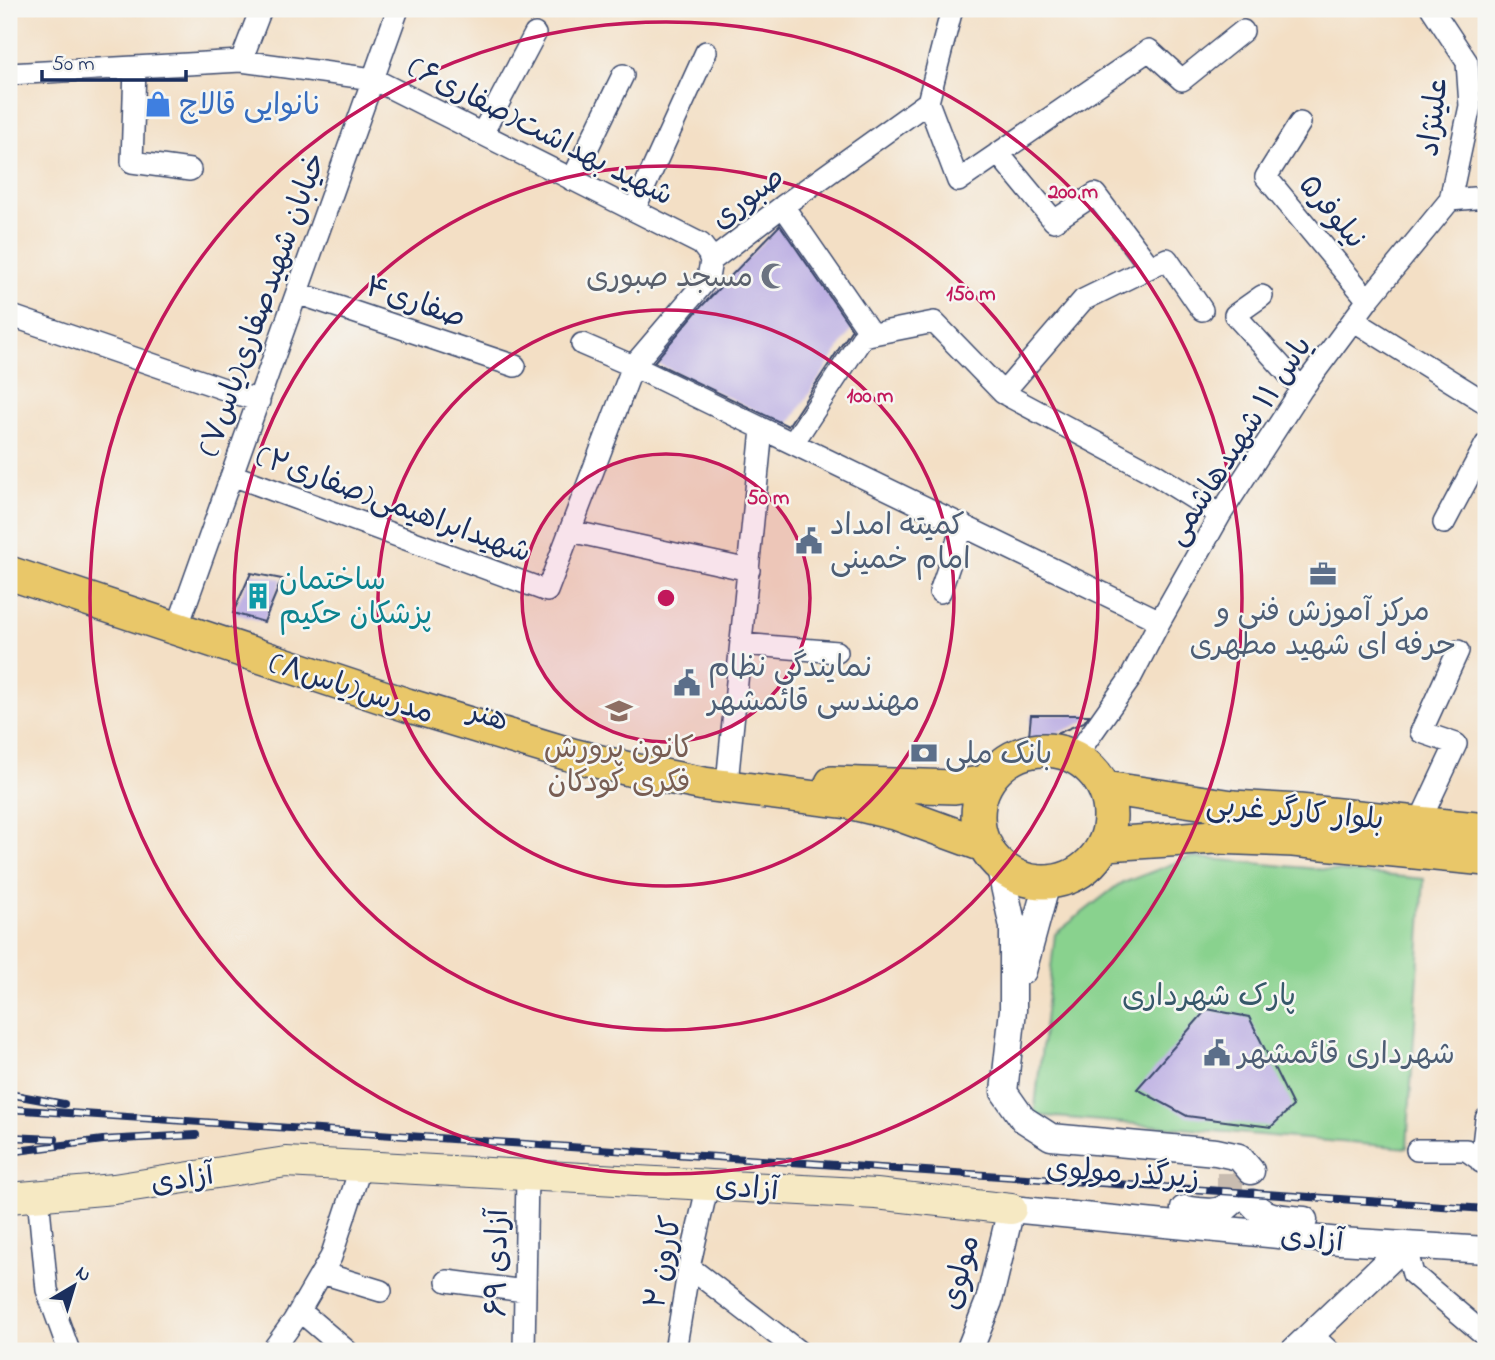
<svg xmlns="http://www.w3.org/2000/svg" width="1495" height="1360" viewBox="0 0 1495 1360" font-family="'Indie Flower','Playpen Sans Arabic',sans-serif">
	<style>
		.green { fill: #89d28e; stroke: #528076; stroke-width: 2 }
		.building { fill: #baace2 }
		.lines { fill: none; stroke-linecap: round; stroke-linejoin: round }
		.tertiary-tunnel { stroke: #c8bcb0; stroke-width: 26; stroke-dasharray: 26 13; stroke-linecap: butt }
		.minor-casing { stroke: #3b496d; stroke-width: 24 }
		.tertiary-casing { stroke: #3b496d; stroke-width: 29 }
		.secondary-casing { stroke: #3b496d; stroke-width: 32 }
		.primary-casing { stroke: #3b496d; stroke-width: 36 }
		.minor { stroke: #fff; stroke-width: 21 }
		.tertiary { stroke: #fff; stroke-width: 26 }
		.secondary { stroke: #f6e9c3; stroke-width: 30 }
		.primary { stroke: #e9c769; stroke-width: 33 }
		.rail-casing { stroke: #1b2f5e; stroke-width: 8 }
		.rail { stroke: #f6f6f2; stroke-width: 5; stroke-dasharray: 16; stroke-linecap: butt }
		.ring { fill: none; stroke: #c2185b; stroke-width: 3.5 }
		.labels { text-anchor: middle; stroke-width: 5; stroke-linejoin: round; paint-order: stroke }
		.shop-label { font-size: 30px; fill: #366cbe; stroke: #f6f6f2; text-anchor: start }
		.street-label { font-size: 30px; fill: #1b2f5e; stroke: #f6f6f2 }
		.worship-label { font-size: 30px; fill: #5b616d; stroke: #f6f6f2; text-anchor: end }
		.service-label { font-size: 30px; fill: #4e5e75; stroke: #f6f6f2; text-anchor: start }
		.culture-label { font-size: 30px; fill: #0d838f; stroke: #f6f6f2; text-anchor: start }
		.education-label { font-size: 30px; fill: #785e54; stroke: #f6f6f2 }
		.park-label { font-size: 30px; fill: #36586a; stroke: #f6f6f2 }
		.centre { fill: #c2185b; stroke: #f6f6f2; stroke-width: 3.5 }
		.ring-label { font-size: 21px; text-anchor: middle; font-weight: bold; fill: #c2185b; stroke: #f6f6f2; stroke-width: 5; stroke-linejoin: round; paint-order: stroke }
	</style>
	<rect width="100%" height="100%" fill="#f6f6f2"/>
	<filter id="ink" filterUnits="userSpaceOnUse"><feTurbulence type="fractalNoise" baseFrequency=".0143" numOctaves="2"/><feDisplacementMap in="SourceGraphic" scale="14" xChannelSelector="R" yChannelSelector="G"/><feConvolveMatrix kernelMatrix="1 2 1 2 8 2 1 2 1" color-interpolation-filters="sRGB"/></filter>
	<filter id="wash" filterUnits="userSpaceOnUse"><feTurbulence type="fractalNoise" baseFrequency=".00686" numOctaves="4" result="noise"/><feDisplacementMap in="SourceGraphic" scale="28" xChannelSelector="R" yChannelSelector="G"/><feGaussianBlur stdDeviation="1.57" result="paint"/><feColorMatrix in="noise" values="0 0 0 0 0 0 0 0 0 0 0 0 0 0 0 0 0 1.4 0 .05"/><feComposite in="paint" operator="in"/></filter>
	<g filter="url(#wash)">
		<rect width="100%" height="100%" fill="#f3dfc5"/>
		<!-- green -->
		<path class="green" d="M1190 857 1424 879 1407 1148 1034 1115 1055 934 1118 885Z"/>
		<g id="blocks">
			<!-- building -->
			<path class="building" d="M780 225 852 329 788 426 654 362 697 311Z
				M251 573 282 579 264 622 233 613Z
				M1031 715H1089L1084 722 1028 746Z
				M1207 1009 1249 1017 1293 1106 1271 1127 1187 1116 1137 1089Z"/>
		</g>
	</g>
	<g filter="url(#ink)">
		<use href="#blocks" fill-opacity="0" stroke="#3b496d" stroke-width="2"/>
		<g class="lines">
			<!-- tertiary-tunnel -->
			<path class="tertiary-tunnel" d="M1230 1173V1204"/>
			<!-- minor casing -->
			<g class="minor-casing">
				<path id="minor" d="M1432 9 1467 62 1470 106 1450 200
					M241 61 261 9
					M135 67 132 162 190 170
					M9 74 241 61 373 79 701 244 708 253 711 261
					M928 102 958 181 1149 50 1182 80 1243 31
					M928 102 952 9
					M1300 123 1266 177 1368 300
					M483 132 535 34
					M998 153 1054 221 1095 194 1150 267
					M572 180 623 75
					M783 206 868 329 793 443
					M634 210 706 52
					M297 293 515 366
					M1262 296 1235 315 1302 389
					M9 315 259 401
					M1353 320 1486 403
					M863 336 934 322 1003 393 1153 473 1220 515
					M582 344 633 366 1160 621
					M1003 393 1083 300 1167 259 1202 310
					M232 475 547 591 633 366 708 278 711 261 783 206 928 102
					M1444 523 1486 444
					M570 531 749 570
					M940 592 963 525
					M180 620 398 9
					M742 644 837 652
					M1075 757 1130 679 1160 621 1220 515 1302 389 1368 300 1450 200 1486 197
					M728 773 762 429
					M1419 823 1456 744 1421 732 1458 651
					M1417 1150H1466L1486 1164
					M1481 1162 1486 1119
					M38 1196 47 1290 69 1351
					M1405 1245 1413 1274 1486 1336
					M689 1267 798 1351
					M322 1273 381 1291
					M447 1281 525 1291
					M300 1311 347 1351
					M1312 1335 1329 1351
					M272 1351 293 1322 331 1257 361 1166
					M524 1351 527 1175
					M675 1351 689 1267 708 1184"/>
			</g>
			<!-- tertiary casing -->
			<g class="tertiary-casing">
				<path id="tertiary" d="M1000 868 1013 927V1010L1004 1092 1023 1119 1051 1137 1216 1152 1239 1157 1251 1171
					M1023 971 1047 883
					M1252 1203C1265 1219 1284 1218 1304 1220
					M1011 1209 1340 1241 1486 1250
					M1184 1209C1199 1211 1219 1216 1230 1204
					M969 1351 989 1301 1011 1209
					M1294 1351 1405 1245"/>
			</g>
			<!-- secondary casing -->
			<g class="secondary-casing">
				<path id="secondary" d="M9 1198 114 1189 286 1162 876 1194 1011 1209"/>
			</g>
			<!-- primary casing -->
			<g class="primary-casing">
				<path id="primary" d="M9 573 407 705 572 755 633 770 704 784 848 802 898 814 986 846
					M978 816a66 66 0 1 1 132 0a66 66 0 1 1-132 0Z
					M832 783 954 787 986 782
					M1105 788 1233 807 1299 811 1486 830
					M1106 844 1215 837 1293 840 1486 859"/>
			</g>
			<!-- minor -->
			<use href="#minor" class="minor"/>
			<!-- tertiary -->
			<use href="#tertiary" class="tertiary"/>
			<!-- secondary -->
			<use href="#secondary" class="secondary"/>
			<!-- primary -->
			<use href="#primary" class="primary"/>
			<!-- rail casing -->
			<g class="rail-casing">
				<path id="rail" d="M9 1094 64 1104
					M9 1109 1486 1209
					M9 1137 55 1139
					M9 1152 103 1140 196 1135"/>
			</g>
			<!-- rail -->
			<use href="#rail" class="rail"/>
		</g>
	</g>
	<!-- distance rings -->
	<circle cx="666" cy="598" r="144" fill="#c2185b" fill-opacity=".12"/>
	<g class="ring">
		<circle cx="666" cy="598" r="144"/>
		<circle cx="666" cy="598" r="288"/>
		<circle cx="666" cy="598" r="432"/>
		<circle cx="666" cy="598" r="576"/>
	</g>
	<!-- icons -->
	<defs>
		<g id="shop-bare" transform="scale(2.1)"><path d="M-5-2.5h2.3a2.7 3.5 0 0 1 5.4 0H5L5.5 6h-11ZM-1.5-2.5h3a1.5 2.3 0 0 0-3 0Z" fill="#3f7fe0" stroke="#f6f6f2" stroke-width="2.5" paint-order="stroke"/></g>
		<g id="mosque-bare" transform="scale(2.1)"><path d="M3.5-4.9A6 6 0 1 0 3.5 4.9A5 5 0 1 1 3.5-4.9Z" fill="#6b7280" stroke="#f6f6f2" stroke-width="2.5" paint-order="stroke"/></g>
		<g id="civic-bare" transform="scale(2.1)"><path d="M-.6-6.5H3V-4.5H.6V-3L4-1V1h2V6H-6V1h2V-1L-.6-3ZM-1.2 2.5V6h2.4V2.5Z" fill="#5c6f8a" stroke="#f6f6f2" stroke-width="2.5" paint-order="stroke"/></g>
		<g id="office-bare" transform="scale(2.1)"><path d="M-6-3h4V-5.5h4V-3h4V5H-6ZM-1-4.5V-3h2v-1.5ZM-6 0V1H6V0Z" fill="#5c6f8a" stroke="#f6f6f2" stroke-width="2.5" paint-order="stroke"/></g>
		<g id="building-bare" transform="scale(2.1)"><path d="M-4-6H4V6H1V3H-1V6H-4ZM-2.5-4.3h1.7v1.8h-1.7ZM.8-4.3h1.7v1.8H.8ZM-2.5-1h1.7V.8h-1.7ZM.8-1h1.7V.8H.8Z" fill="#0f9aa8" stroke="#f6f6f2" stroke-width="2.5" paint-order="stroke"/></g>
		<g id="school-bare" transform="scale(2.1)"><path d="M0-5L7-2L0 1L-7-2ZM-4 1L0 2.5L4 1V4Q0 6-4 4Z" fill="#8d6e63" stroke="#f6f6f2" stroke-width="2.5" paint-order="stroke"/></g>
		<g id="bank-bare" transform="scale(2.1)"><path d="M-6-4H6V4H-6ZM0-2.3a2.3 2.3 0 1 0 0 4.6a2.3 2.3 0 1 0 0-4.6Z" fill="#5c6f8a" stroke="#f6f6f2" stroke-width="2.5" paint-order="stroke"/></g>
	</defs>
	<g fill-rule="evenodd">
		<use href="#shop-bare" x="158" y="104"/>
		<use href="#mosque-bare" x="774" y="276"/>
		<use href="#civic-bare" x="809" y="541"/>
		<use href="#office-bare" x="1323" y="574"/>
		<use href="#building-bare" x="258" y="596"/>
		<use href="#civic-bare" x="687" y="683"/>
		<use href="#school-bare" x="619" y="711"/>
		<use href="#bank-bare" x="924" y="753"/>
		<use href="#civic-bare" x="1217" y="1053"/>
	</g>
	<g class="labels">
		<!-- shop labels -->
		<g class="shop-label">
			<text x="179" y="114">نانوایی قالاچ</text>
		</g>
		<!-- street labels -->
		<g class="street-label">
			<text transform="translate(1432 117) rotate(-83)" y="10">علینژاد</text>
			<text transform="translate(541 130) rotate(27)" y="10">شهید بهداشت(صفاری۶)</text>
			<text transform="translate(747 197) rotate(-37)" y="10">صبوری</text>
			<text transform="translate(1333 211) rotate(50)" y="10">نیلوفر۵</text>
			<text transform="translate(416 301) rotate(19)" y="10">صفاری۴</text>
			<text transform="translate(261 304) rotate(-70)" y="10">خیابان شهیدصفاری(یاس۷)</text>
			<text transform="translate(1238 440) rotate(-57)" y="10">یاس ۱۱ شهیدهاشمی</text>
			<text transform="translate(394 503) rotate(20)" y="10">شهیدابراهیمی(صفاری۲)</text>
			<text transform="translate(352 687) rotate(18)" y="10">مدرس(یاس۸)</text>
			<text transform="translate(489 715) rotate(17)" y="10">هنر</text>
			<text transform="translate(1295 811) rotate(5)" y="10">بلوار کارگر غربی</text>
			<text transform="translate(1123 1172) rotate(4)" y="10">زیرگذر مولوی</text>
			<text transform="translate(182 1178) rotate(-9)" y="10">آزادی</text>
			<text transform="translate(747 1187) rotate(4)" y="10">آزادی</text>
			<text transform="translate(1312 1238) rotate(5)" y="10">آزادی</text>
			<text transform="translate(662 1262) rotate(-79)" y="10">کارون ۲</text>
			<text transform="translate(496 1263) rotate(-89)" y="10">آزادی ۶۹</text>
			<text transform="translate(959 1272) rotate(-75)" y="10">مولوی</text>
		</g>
		<!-- worship labels -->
		<g class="worship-label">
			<text x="753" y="286">مسجد صبوری</text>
		</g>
		<!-- service labels -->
		<g class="service-label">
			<text x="830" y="534">کمیته امداد<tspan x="830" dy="34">امام خمینی</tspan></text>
			<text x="1323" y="620" text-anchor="middle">مرکز آموزش فنی و<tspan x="1323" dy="34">حرفه ای شهید مطهری</tspan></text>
			<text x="708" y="676">نمایندگی نظام<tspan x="708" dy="34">مهندسی قائمشهر</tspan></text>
			<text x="945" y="763">بانک ملی</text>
			<text x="1238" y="1063">شهرداری قائمشهر</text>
		</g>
		<!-- culture labels -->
		<g class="culture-label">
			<text x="279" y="589">ساختمان<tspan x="279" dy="34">پزشکان حکیم</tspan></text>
		</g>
		<!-- education labels -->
		<g class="education-label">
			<text x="619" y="757">کانون پرورش<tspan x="619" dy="34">فکری کودکان</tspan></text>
		</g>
		<!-- park labels -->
		<g class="park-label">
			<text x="1209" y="1005">پارک شهرداری</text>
		</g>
	</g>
	<circle cx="666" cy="598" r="10" class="centre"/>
	<g class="ring-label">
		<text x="1073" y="198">200 m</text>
		<text x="971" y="300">150 m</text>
		<text x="870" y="402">100 m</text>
		<text x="768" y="504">50 m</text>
	</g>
	<!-- margin -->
	<rect width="1495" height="1360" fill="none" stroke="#f6f6f2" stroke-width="35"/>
	<!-- north arrow -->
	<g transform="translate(74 1286) rotate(38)" stroke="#f6f6f2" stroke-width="5" paint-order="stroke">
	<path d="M0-5L12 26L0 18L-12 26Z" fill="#1b2f5e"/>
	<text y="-10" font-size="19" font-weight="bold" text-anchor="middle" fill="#1b2f5e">N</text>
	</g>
	<!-- scale -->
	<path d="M42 70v10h144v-10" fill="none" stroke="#1b2f5e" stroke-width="3.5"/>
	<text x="52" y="70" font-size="21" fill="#1b2f5e" stroke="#f6f6f2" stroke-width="5" paint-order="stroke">50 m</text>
</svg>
